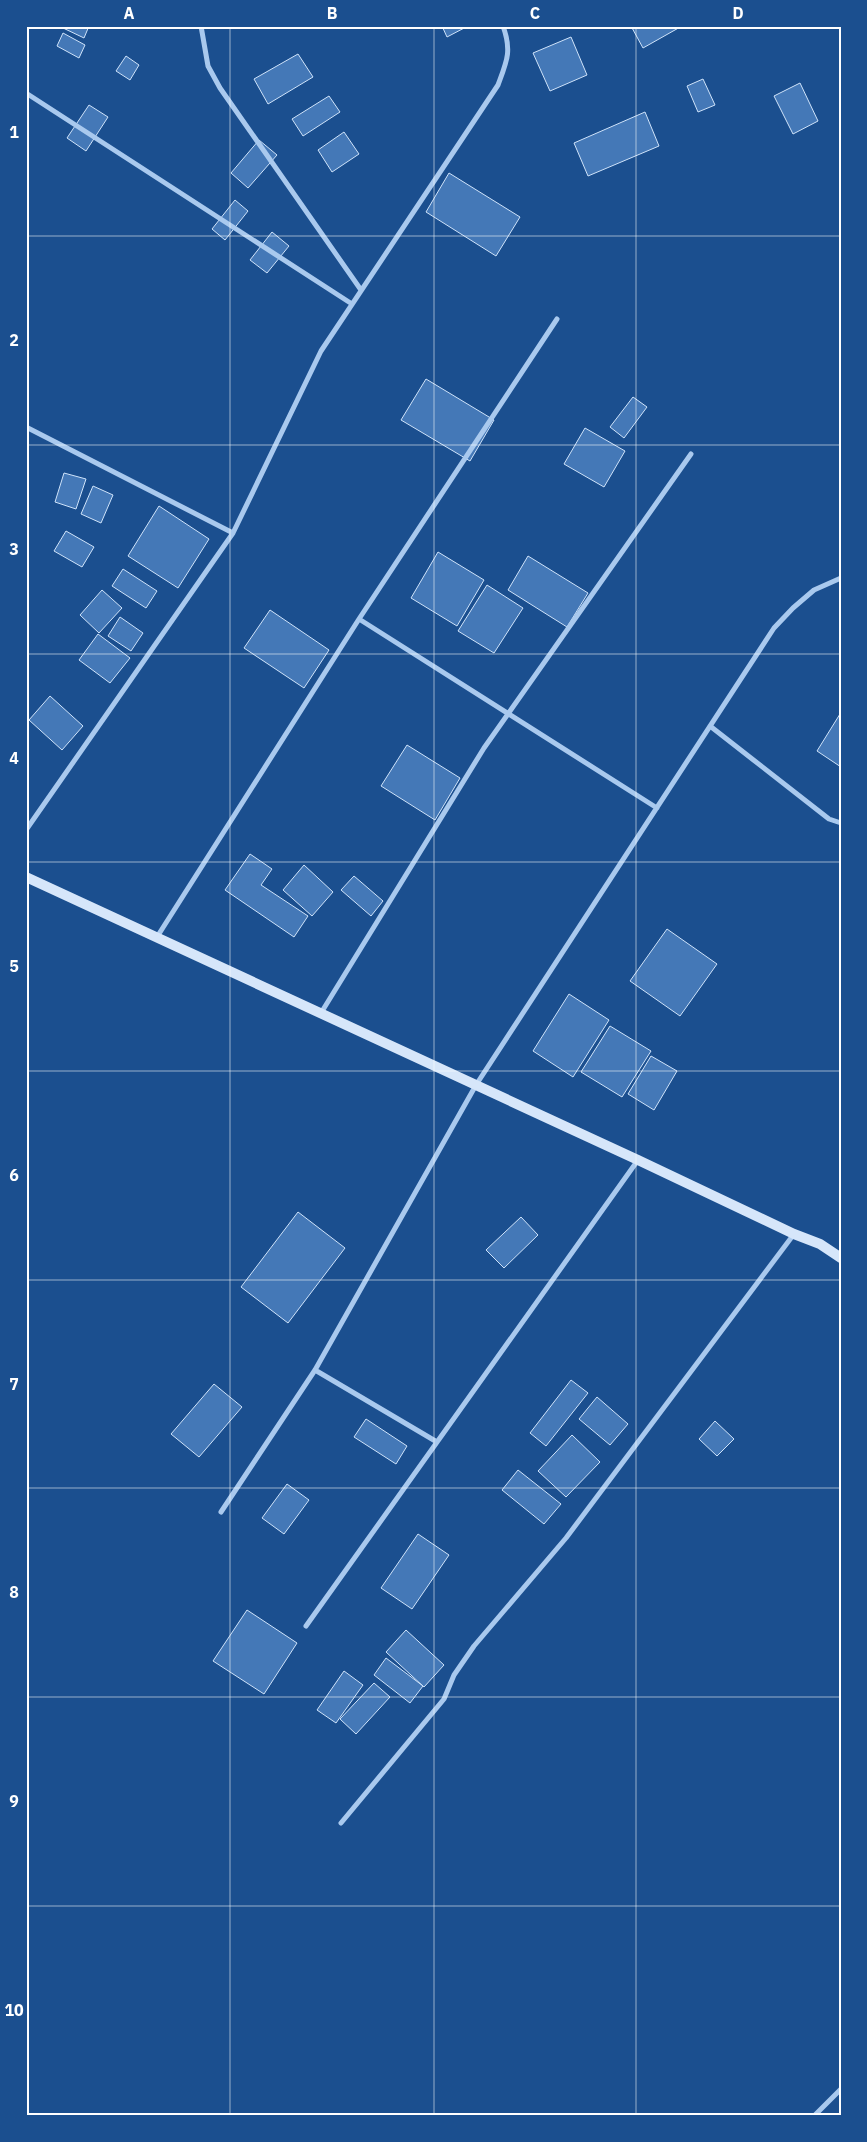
<svg xmlns="http://www.w3.org/2000/svg" width="867" height="2142" viewBox="0 0 867 2142" font-family="'IBM Plex Sans',sans-serif">
	<style>
		.building { fill: #4478b7; stroke: #cfe3fa }
		.lines { fill: none; stroke-linecap: round; stroke-linejoin: round }
		.street { stroke: #a9c9ee; stroke-width: 5 }
		.secondary { stroke: #d6e6fa; stroke-width: 10 }
		.grid { fill: none; stroke: #fff; stroke-width: 1; stroke-opacity: 0.55 }
		.neatline { fill: none; stroke: #fff; stroke-width: 2 }
		.grid-label { font-size: 16px; text-anchor: middle; font-weight: bold; fill: #fff }
	</style>
	<rect width="100%" height="100%" fill="#1b4f8f"/>
	<!-- building -->
	<path class="building" d="M89 26 84 38 61 27V26Z
		M442 26H468L447 37Z
		M631 26H682L643 48Z
		M63 33 85 45 79 58 57 46Z
		M571 37 587 75 550 91 533 53Z
		M298 54 313 77 268 104 254 79Z
		M126 56 139 65 130 80 116 71Z
		M703 79 715 105 698 112 687 86Z
		M800 83 818 121 793 134 774 96Z
		M329 96 340 112 303 136 292 119Z
		M89 105 108 117 86 151 67 138Z
		M645 112 659 146 588 176 574 143Z
		M344 132 359 154 332 172 318 150Z
		M259 140 277 155 248 188 231 173Z
		M449 173 520 217 496 256 426 212Z
		M235 200 248 211 225 240 212 229Z
		M272 232 289 246 267 273 250 260Z
		M426 379 494 420 470 461 401 420Z
		M633 397 647 407 624 438 610 427Z
		M585 428 625 451 604 487 564 464Z
		M64 473 86 479 76 509 55 502Z
		M93 486 113 495 101 523 81 514Z
		M159 506 209 539 178 588 128 556Z
		M66 531 94 547 82 567 54 551Z
		M438 552 484 580 457 626 411 598Z
		M528 556 588 593 567 627 508 590Z
		M123 569 157 591 146 608 112 586Z
		M487 585 523 608 494 653 458 631Z
		M102 590 122 608 99 633 80 615Z
		M270 610 329 650 304 688 244 648Z
		M120 617 143 633 131 651 108 636Z
		M98 634 130 658 110 683 79 660Z
		M50 696 83 726 62 750 29 720Z
		M840 714H841V767L817 751Z
		M407 745 460 778 435 820 381 786Z
		M250 854 272 869 261 885 308 916 294 937 225 890Z
		M304 865 333 892 312 916 283 890Z
		M354 876 383 901 371 916 341 890Z
		M667 929 717 964 680 1016 630 981Z
		M569 994 609 1020 573 1077 533 1051Z
		M610 1026 651 1051 622 1097 581 1072Z
		M651 1056 677 1071 654 1110 628 1094Z
		M298 1212 345 1248 288 1323 241 1287Z
		M521 1217 538 1235 504 1268 486 1250Z
		M571 1380 588 1393 546 1446 530 1433Z
		M214 1384 242 1407 199 1457 171 1434Z
		M597 1397 628 1424 610 1445 579 1419Z
		M366 1419 407 1446 396 1464 354 1437Z
		M715 1421 734 1439 717 1456 699 1439Z
		M572 1435 600 1462 566 1497 538 1471Z
		M518 1470 561 1504 544 1524 502 1490Z
		M287 1484 309 1500 284 1534 262 1518Z
		M418 1534 449 1555 412 1609 381 1588Z
		M247 1610 297 1643 264 1694 213 1661Z
		M406 1630 444 1665 424 1687 386 1652Z
		M386 1658 423 1686 410 1703 374 1675Z
		M344 1671 363 1685 336 1723 317 1710Z
		M374 1683 390 1697 356 1734 340 1719Z"/>
	<g class="lines">
		<!-- street -->
		<path class="street" d="M201 26 208 66 220 88 361 290
			M26 93 352 304
			M26 427 233 533
			M359 619 657 808
			M710 726 829 819 841 823
			M26 830 233 533 321 351 498 85C507 61 512 51 503 26
			M157 937 359 619 557 319
			M321 1013 484 748 691 454
			M315 1370 437 1442
			M221 1512 315 1370 476 1085 774 628 793 608 814 590 841 578
			M306 1626 638 1160
			M341 1823 444 1699 454 1675 474 1646 566 1538 794 1234
			M814 2116 841 2089"/>
		<!-- secondary -->
		<path class="secondary" d="M26 877 638 1160 794 1234 820 1244 841 1258"/>
	</g>
	<!-- grid -->
	<path class="grid" d="M230 26V2116M434 26V2116M636 26V2116M26 236H841M26 445H841M26 654H841M26 862H841M26 1071H841M26 1280H841M26 1488H841M26 1697H841M26 1906H841"/>
	<!-- border -->
	<rect width="867" height="2142" fill="none" stroke="#1b4f8f" stroke-width="55"/>
	<rect x="28" y="28" width="812" height="2086" class="neatline"/>
	<g class="grid-label">
		<text x="129" y="19">A</text>
		<text x="332" y="19">B</text>
		<text x="535" y="19">C</text>
		<text x="738" y="19">D</text>
		<text x="14" y="138">1</text>
		<text x="14" y="346">2</text>
		<text x="14" y="555">3</text>
		<text x="14" y="764">4</text>
		<text x="14" y="972">5</text>
		<text x="14" y="1181">6</text>
		<text x="14" y="1390">7</text>
		<text x="14" y="1598">8</text>
		<text x="14" y="1807">9</text>
		<text x="14" y="2016">10</text>
	</g>
</svg>
